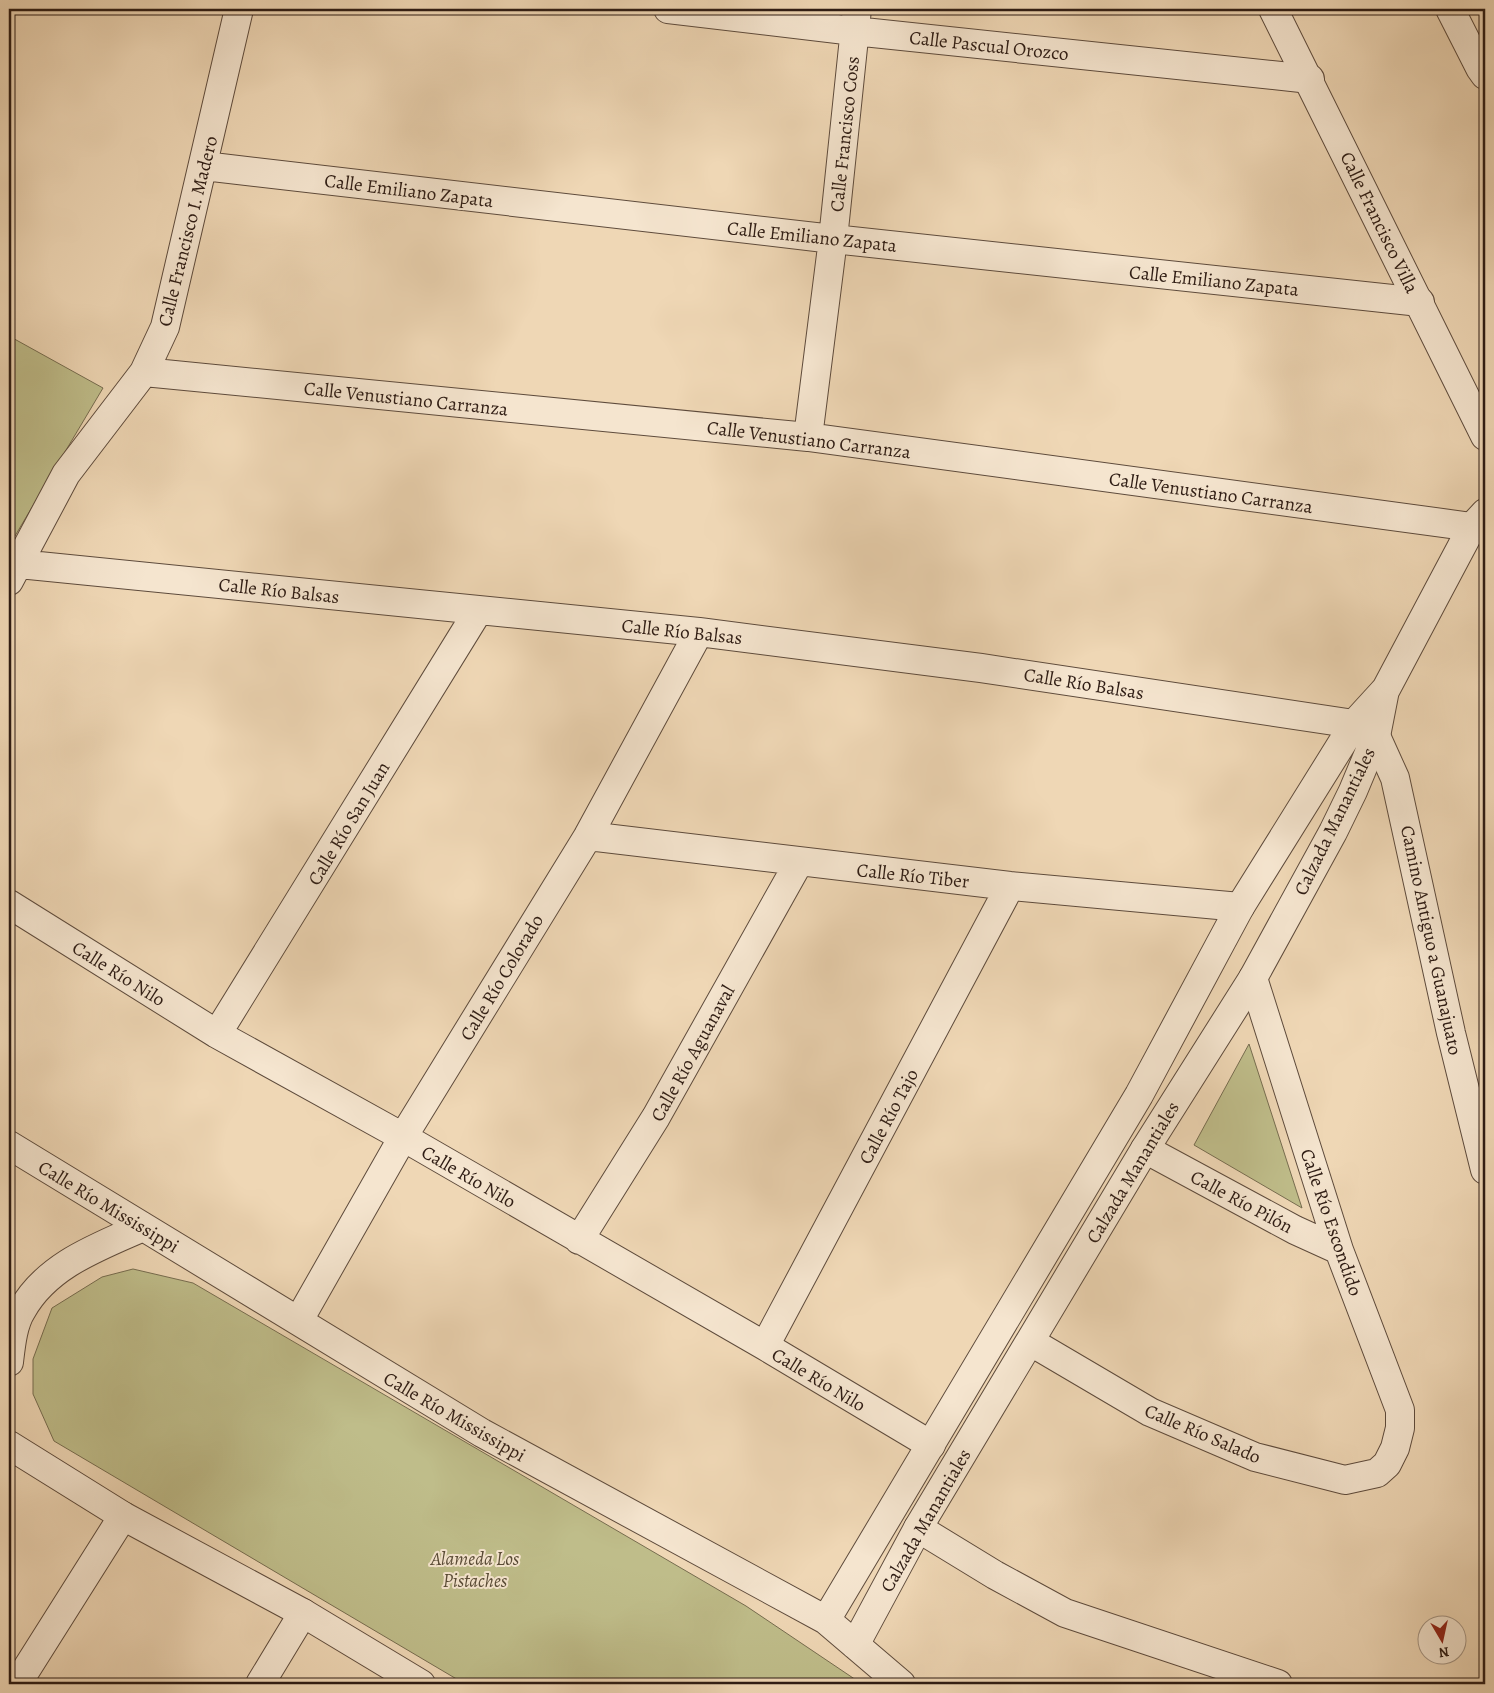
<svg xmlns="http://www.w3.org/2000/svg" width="1494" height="1693" viewBox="0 0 1494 1693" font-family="Alegreya,serif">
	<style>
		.green { fill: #bfbd8a; stroke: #766c4f }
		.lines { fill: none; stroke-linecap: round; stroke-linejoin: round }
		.minor-casing { stroke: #5e4b3c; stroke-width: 30 }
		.tertiary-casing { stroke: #5e4b3c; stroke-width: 30 }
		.minor { stroke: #f5e5cf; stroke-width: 28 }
		.tertiary { stroke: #f5e5cf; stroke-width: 28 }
		.labels { text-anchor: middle; stroke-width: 4; stroke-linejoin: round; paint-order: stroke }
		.street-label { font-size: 19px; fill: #2e1c14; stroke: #f5e5cf }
		.park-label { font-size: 19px; font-style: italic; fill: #5a4c37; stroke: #f5e5cf }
	</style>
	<rect width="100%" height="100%" fill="#efd7b5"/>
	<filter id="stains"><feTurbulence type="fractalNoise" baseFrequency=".004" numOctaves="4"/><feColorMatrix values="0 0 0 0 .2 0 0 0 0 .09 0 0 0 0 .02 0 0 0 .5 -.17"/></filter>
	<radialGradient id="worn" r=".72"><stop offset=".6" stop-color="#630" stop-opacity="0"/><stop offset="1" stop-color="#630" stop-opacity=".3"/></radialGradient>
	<!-- green -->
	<path class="green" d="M737 9H849L847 22Z
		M9 336 103 388 9 546Z
		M1249 1044 1302 1208 1194 1145Z
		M133 1269 193 1283 746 1606 862 1684H465L54 1441 33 1394V1359L52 1308 102 1277Z"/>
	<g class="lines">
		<!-- minor casing -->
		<g class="minor-casing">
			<path id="minor" d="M668 9 854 31 1310 79
				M1450 9 1480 68 1485 75
				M204 166 833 239 1420 302
				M144 372 808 437 1472 527
				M808 437 833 239 857 9
				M9 558 19 564 699 632 981 668 1354 724 1376 736 1395 778 1451 1033 1485 1170
				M9 581 66 474 144 372 165 327 239 9
				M588 836 1010 886 1240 907
				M9 904 217 1034 403 1137 765 1346 931 1445
				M217 1034 478 611
				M1145 1149 1295 1230 1339 1250
				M579 1240 656 1117 799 862
				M299 1320 403 1137 588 836 699 632
				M1031 1342 1150 1412 1255 1457 1345 1480 1377 1473 1387 1464 1395 1448 1400 1428V1410L1339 1250 1253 978
				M765 1346 1010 886
				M918 1528 995 1575 1065 1613 1278 1684
				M17 1684 123 1516
				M260 1684 303 1613"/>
		</g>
		<!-- tertiary casing -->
		<g class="tertiary-casing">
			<path id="tertiary" d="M1273 9 1485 436
				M9 1145 482 1433 826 1620 901 1684
				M9 1362C11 1345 13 1324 22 1310 47 1265 98 1247 143 1227
				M9 1445 123 1516 303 1613 421 1684
				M826 1620 1139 1095 1240 907 1354 724 1386 689 1472 527 1485 513
				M855 1645 918 1528 1145 1149 1253 978 1333 832 1353 791 1376 736 1385 690"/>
		</g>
		<!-- minor -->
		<use href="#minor" class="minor"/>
		<!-- tertiary -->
		<use href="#tertiary" class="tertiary"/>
	</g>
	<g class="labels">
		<!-- street labels -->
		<g class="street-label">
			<text transform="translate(989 45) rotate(6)" y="7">Calle Pascual Orozco</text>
			<text transform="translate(844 134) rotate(-84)" y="7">Calle Francisco Coss</text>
			<text transform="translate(409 190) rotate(7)" y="7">Calle Emiliano Zapata</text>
			<text transform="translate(1380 222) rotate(64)" y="7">Calle Francisco Villa</text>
			<text transform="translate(187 231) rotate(-76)" y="7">Calle Francisco I. Madero</text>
			<text transform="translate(812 236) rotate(6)" y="7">Calle Emiliano Zapata</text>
			<text transform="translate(1214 280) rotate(6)" y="7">Calle Emiliano Zapata</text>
			<text transform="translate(406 398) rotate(6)" y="7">Calle Venustiano Carranza</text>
			<text transform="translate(809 439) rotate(7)" y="7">Calle Venustiano Carranza</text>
			<text transform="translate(1211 492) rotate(8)" y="7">Calle Venustiano Carranza</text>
			<text transform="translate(279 590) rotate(6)" y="7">Calle Río Balsas</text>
			<text transform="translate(682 631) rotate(6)" y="7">Calle Río Balsas</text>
			<text transform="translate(1084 683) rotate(9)" y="7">Calle Río Balsas</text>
			<text transform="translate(1334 821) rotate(-64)" y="7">Calzada Manantiales</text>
			<text transform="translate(348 823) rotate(-59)" y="7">Calle Río San Juan</text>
			<text transform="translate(913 875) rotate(6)" y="7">Calle Río Tiber</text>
			<text transform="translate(1432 940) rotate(78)" y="7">Camino Antiguo a Guanajuato</text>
			<text transform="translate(119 973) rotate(32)" y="7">Calle Río Nilo</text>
			<text transform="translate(501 977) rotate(-59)" y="7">Calle Río Colorado</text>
			<text transform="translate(692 1053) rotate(-61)" y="7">Calle Río Aguanaval</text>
			<text transform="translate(888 1116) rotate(-62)" y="7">Calle Río Tajo</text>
			<text transform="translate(1132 1172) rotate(-59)" y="7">Calzada Manantiales</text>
			<text transform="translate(469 1176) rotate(30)" y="7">Calle Río Nilo</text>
			<text transform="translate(1242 1201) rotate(28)" y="7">Calle Río Pilón</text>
			<text transform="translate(109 1206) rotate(31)" y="7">Calle Río Mississippi</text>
			<text transform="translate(1332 1222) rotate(71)" y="7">Calle Río Escondido</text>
			<text transform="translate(819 1379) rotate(31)" y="7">Calle Río Nilo</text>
			<text transform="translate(455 1416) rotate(30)" y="7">Calle Río Mississippi</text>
			<text transform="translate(1203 1433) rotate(23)" y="7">Calle Río Salado</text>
			<text transform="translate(925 1520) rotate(-60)" y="7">Calzada Manantiales</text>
		</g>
		<!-- park labels -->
		<g class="park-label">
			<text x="475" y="1565">Alameda Los<tspan x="475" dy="22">Pistaches</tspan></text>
		</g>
	</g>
	<!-- margin -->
	<rect width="1494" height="1693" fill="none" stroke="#efd7b5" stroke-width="30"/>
	<rect x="10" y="10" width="1474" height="1673" fill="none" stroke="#2e1c14" stroke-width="2.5"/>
	<rect x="15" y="15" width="1464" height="1663" fill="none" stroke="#2e1c14"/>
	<!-- north arrow -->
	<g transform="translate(1442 1640) rotate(171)"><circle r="24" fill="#f5e5cf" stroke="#a59584"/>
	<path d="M0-4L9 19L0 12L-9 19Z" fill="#8f2418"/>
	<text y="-8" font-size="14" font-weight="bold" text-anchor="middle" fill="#2e1c14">N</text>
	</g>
	<rect width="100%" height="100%" filter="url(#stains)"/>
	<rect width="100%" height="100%" fill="url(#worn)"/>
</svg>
